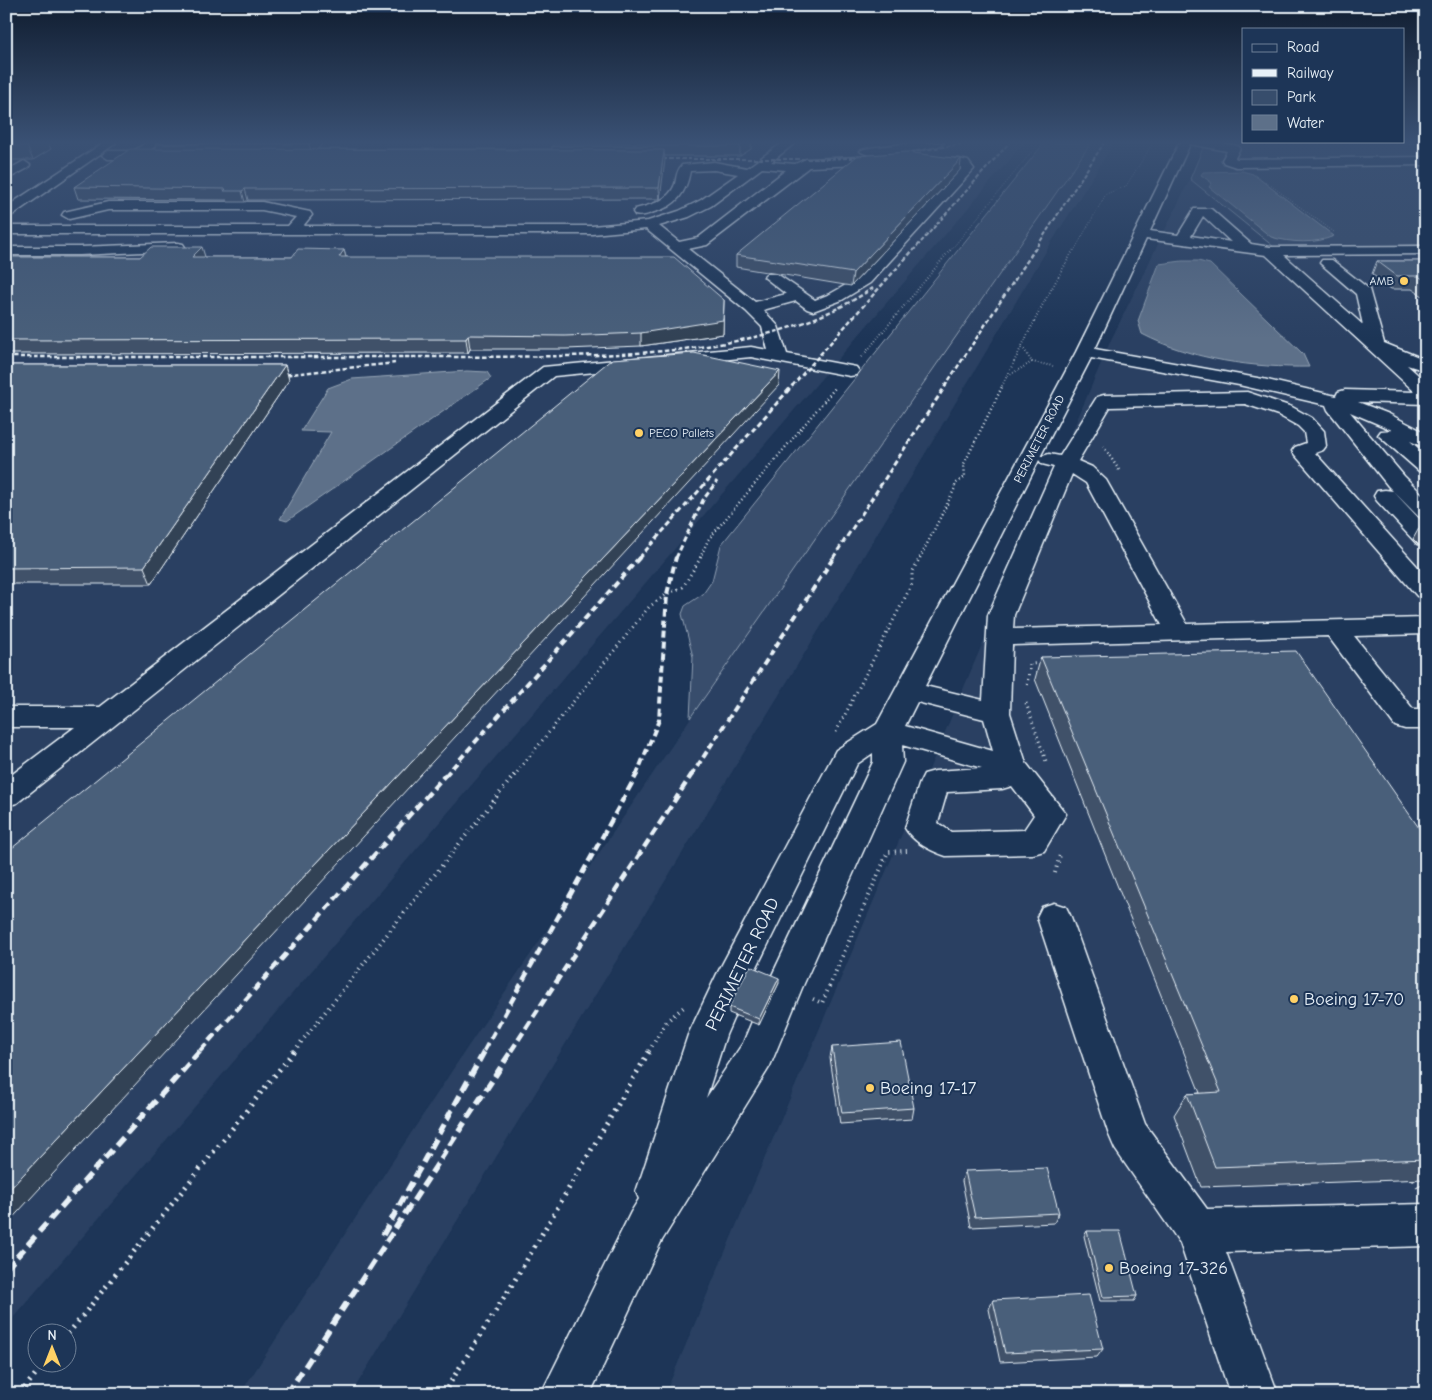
<svg xmlns="http://www.w3.org/2000/svg" width="1432" height="1400" viewBox="0 0 1432 1400" font-family="'Comic Neue',sans-serif">
	<style>
		.built { fill: #2a4162 }
		.green { fill: #374d6c; stroke: #909fb2 }
		.water { fill: #5d7089; stroke: #95a4b5 }
		.lines { fill: none; stroke-linecap: round; stroke-linejoin: round }
		.minor-casing { stroke: #e8f1f8; stroke-width: 3 }
		.path-far5 { stroke: #e8f1f8; stroke-width: 1; stroke-dasharray: 0.5 2; stroke-linecap: butt }
		.path-far4 { stroke: #e8f1f8; stroke-width: 2; stroke-dasharray: 0.5 2.5; stroke-linecap: butt }
		.path-far3 { stroke: #e8f1f8; stroke-width: 2.5; stroke-dasharray: 1 3; stroke-linecap: butt }
		.path-far2 { stroke: #e8f1f8; stroke-width: 3; stroke-dasharray: 1 4; stroke-linecap: butt }
		.path-far1 { stroke: #e8f1f8; stroke-width: 4; stroke-dasharray: 1 4.5; stroke-linecap: butt }
		.path { stroke: #e8f1f8; stroke-width: 5; stroke-dasharray: 2 5.5; stroke-linecap: butt }
		.minor { fill: #1d3557; fill-rule: evenodd }
		.rail-far5 { stroke: #e8f1f8; stroke-width: 2; stroke-dasharray: 4 2; stroke-linecap: butt }
		.rail-far4 { stroke: #e8f1f8; stroke-width: 2.5; stroke-dasharray: 4.5 2.5; stroke-linecap: butt }
		.rail-far3 { stroke: #e8f1f8; stroke-width: 3; stroke-dasharray: 5.5 3; stroke-linecap: butt }
		.rail-far2 { stroke: #e8f1f8; stroke-width: 4; stroke-dasharray: 7 4; stroke-linecap: butt }
		.rail-far1 { stroke: #e8f1f8; stroke-width: 4.5; stroke-dasharray: 9 4.5; stroke-linecap: butt }
		.rail { stroke: #e8f1f8; stroke-width: 5.5; stroke-dasharray: 11 5.5; stroke-linecap: butt }
		.wall { fill: #3f5169; stroke: #e8f1f8 }
		.shaded-wall { fill: #334255; stroke: #e8f1f8 }
		.building { fill: #495e7a; stroke: #e8f1f8 }
		.poi-dot { fill: #ffd166; stroke: #1d3557; stroke-width: 2 }
		.labels { text-anchor: middle; stroke-width: 4; stroke-linejoin: round; paint-order: stroke }
		.far-poi-label { font-size: 12px; fill: #e8f1f8; stroke: #1d3557; text-anchor: end }
		.far-street-label { font-size: 12px; fill: #e8f1f8; stroke: #1d3557 }
		.near-street-label { font-size: 18px; fill: #e8f1f8; stroke: #1d3557 }
		.near-poi-label { font-size: 18px; fill: #e8f1f8; stroke: #1d3557; text-anchor: start }
	</style>
	<rect width="100%" height="100%" fill="#1d3557"/>
	<filter id="ink" filterUnits="userSpaceOnUse"><feTurbulence type="fractalNoise" baseFrequency=".02" numOctaves="2"/><feDisplacementMap in="SourceGraphic" scale="10" xChannelSelector="R" yChannelSelector="G"/><feConvolveMatrix kernelMatrix="1 2 1 2 8 2 1 2 1" color-interpolation-filters="sRGB"/></filter>
	<g filter="url(#ink)">
		<!-- built -->
		<path class="built" d="M6 143H1024L6 1326Z
			M1091 143H1114L1051 243 847 584 351 1394H240L465 1051 839 499Z
			M1205 143H1426V1394H665L1110 342 1190 179Z"/>
		<!-- green -->
		<path class="green" d="M1044 143H1091L690 718 693 657 682 614 685 606 703 594 712 581 721 545Z
			M1205 143H1426V245L1274 247 1190 179Z"/>
		<!-- water -->
		<path class="water" d="M1242 171 1253 174 1334 236C1316 244 1291 243 1271 237L1209 187 1212 183 1201 175 1203 172Z
			M1182 261H1198L1210 264 1303 354 1309 367C1254 368 1192 360 1142 334L1138 321 1159 264Z
			M467 371 487 372 491 378 287 521 280 519 331 432 301 431 328 388 352 379Z"/>
		<g class="lines">
			<!-- minor casing -->
			<g class="minor-casing">
				<path id="minor" d="M103 143H116L11 216 6 217V207Z
					M146 143H159L140 158 136 159H108L102 155 108 151H133Z
					M782 143H795L771 162 795 164 806 159 887 156 893 160 887 164 809 167 707 245 688 249 755 302 786 294 764 277 767 274H777L815 300 830 294 860 277 961 169 959 167 923 165 917 161 919 158 959 159 968 161 974 169 870 283 842 300 813 311 807 309 796 301 763 310 778 326 787 354 856 367 859 371 856 375 850 376 751 357 554 376 17 803 6 806V779L75 727H6V707H100L543 367 751 347 768 350 762 327 746 311 646 229 592 234H6V226H288L296 217 262 210H108L69 219 62 215 64 212 108 202H262L310 212 312 215 303 226H592L648 221 679 211 701 200 738 174 714 170 690 171C686 193 677 206 654 212 648 214 642 217 635 215L633 212 635 209C651 205 669 201 675 184 677 176 676 172 682 165L714 162 747 168ZM762 168 786 170 698 238 679 242 659 226 689 217 711 206Z
					M916 143H944L938 146C923 149 870 161 860 151 864 147 906 144 916 143Z
					M1179 143H1221L1238 146 1240 148 1235 158 1237 159 1426 157V165L1236 167 1224 163 1222 160 1227 151 1190 144 1150 231 1178 235 1194 209H1211L1251 244 1270 247 1426 246V254L1284 255 1363 325 1356 294 1320 263 1322 260H1332L1369 289 1384 343 1426 360V371L1407 365 1426 382V404L1358 402 1389 414 1426 433V448L1410 441 1426 455V473L1419 471 1378 435 1381 431 1392 430 1350 412 1404 476 1426 498V518L1418 516 1388 486 1328 410 1326 405 1239 385 1091 358 1040 457 1049 454 1060 456 1097 397 1104 395 1247 392 1292 407 1312 418 1324 431 1326 446 1323 450 1315 453 1426 576V598L1417 596 1295 455 1292 451 1295 447 1306 443 1304 432 1298 426 1278 415 1245 404 1110 407 1078 461 1092 467 1106 480 1187 624 1426 618V634L1354 636 1413 709H1426V729H1405L1395 726 1328 636 1012 645 1010 713 1026 763 1066 814 1044 851 1033 854 946 856C931 851 913 842 905 828L920 782 924 774 935 771 982 768 902 745 903 762 802 988 770 1066 661 1242 590 1394H541L631 1212 639 1199 636 1192 688 1035 717 974 836 750 877 724 1076 352ZM1203 216 1231 242 1191 236ZM1146 239 1266 255 1415 392 1345 390 1338 392 1336 396 1263 379 1095 349ZM1039 460 1042 464 1054 467 988 615 983 700 925 686ZM1072 474 1086 483 1162 625 1013 629 1014 615ZM917 702 984 719 993 751 905 726ZM873 753V762L766 988 743 1043 706 1098 726 1035 746 989 857 764ZM1012 786 1034 815 1024 830 951 832 938 823 947 792 1002 789Z
					M24 161 30 165 28 168 6 180V171Z
					M178 243 183 244 185 247 183 250 80 255H6V247H80Z
					M1385 490 1393 491 1426 526V546L1417 544 1377 501 1374 496 1377 491Z
					M1054 903 1066 907 1071 917 1145 1124 1207 1209 1426 1204V1246L1226 1252 1278 1394H1230L1180 1243 1115 1149 1109 1135 1037 917 1042 907Z"/>
			</g>
			<!-- path-far5 -->
			<path class="path-far5" d="M1265 181 1334 232
				M950 251 1039 143
				M1074 251 1106 194 1126 186 1153 143"/>
			<!-- path-far4 -->
			<path class="path-far4" d="M862 357 951 249
				M1032 362 1053 366
				M1008 376 1032 362 1023 348
				M1002 386 1043 304 1074 249"/>
			<!-- path-far3 -->
			<path class="path-far3" d="M1103 446 1119 470
				M700 558 708 540 835 388
				M920 558 955 488V484L965 477 964 464 1003 385"/>
			<!-- path-far2 -->
			<path class="path-far2" d="M1027 685 1030 664 1043 663
				M1026 703 1047 764
				M836 732 912 584V573L920 557
				M514 776 649 607 667 594 683 587 701 557"/>
			<!-- path-far1 -->
			<path class="path-far1" d="M1055 873 1060 855
				M813 999 822 1003 888 852 907 851
				M294 1051 515 774
				M649 1051 667 1021 684 1007"/>
			<!-- path -->
			<path class="path" d="M1414 1179 1421 1191
				M68 1334 295 1050
				M20 1394 45 1362
				M443 1394 512 1285 650 1050"/>
			<!-- minor -->
			<use href="#minor" class="minor"/>
			<!-- rail-far5 -->
			<path class="rail-far5" d="M899 154 968 143
				M651 159H827L869 157
				M913 251 1009 143
				M1034 251 1104 143"/>
			<!-- rail-far4 -->
			<path class="rail-far4" d="M6 357C130 357 253 357 377 357 440 357 504 357 567 356 671 353 784 347 873 288
				M273 376 395 363
				M792 386 914 249
				M945 386 1035 249"/>
			<!-- rail-far3 -->
			<path class="rail-far3" d="M639 558 793 385
				M676 558 703 500 717 481
				M833 558 946 385"/>
			<!-- rail-far2 -->
			<path class="rail-far2" d="M445 776 640 557
				M636 776 659 720 667 594 676 557
				M691 776 834 557"/>
			<!-- rail-far1 -->
			<path class="rail-far1" d="M200 1051 446 774
				M484 1051 637 774
				M511 1051 692 774"/>
			<!-- rail -->
			<path class="rail" d="M383 1235 485 1050
				M6 1269 201 1050
				M287 1394 512 1050"/>
		</g>
		<!-- wall -->
		<path class="wall" d="M6 143H48L51 149 33 160H6Z
			M324 143 317 149H552V146L751 143V149L740 156H664L660 199 248 200 245 202H228L227 200 78 199 74 187 156 149 155 144Z
			M961 159 960 170 851 286 736 267V255Z
			M344 250 346 257 724 300 723 334 641 346 566 349H470L468 353 6 354V257H292Z
			M1377 261H1426V298L1412 289H1391L1372 274Z
			M6 365H285L289 380 151 584H6Z
			M1422 523H1426V552L1413 539Z
			M1041 657 1426 838V1179L1201 1187 1174 1115 1187 1094 1200 1093 1035 679Z
			M779 983 759 1025 729 1013V1007Z
			M832 1047 914 1108 912 1119 840 1124 830 1058Z
			M965 1171 1059 1213 1054 1223 971 1227 962 1181Z
			M1087 1231 1137 1296 1134 1301H1100L1084 1236Z
			M993 1300 1103 1349 1097 1357 1000 1362 989 1309Z"/>
		<!-- shaded-wall -->
		<path class="shaded-wall" d="M23 143H48L51 149 33 160 27 146Z
			M311 143H324L312 154 309 144Z
			M744 143H751V149L740 156V146Z
			M664 150 665 160 660 199 659 188Z
			M961 159 960 170 851 286 853 273Z
			M245 189 248 200 245 202 242 191Z
			M202 247 206 260 192 257Z
			M344 250 347 262 339 257Z
			M724 300 723 334 641 346V333Z
			M468 335 470 349 468 353 466 339Z
			M285 365 289 380 151 584 144 567Z
			M780 371 779 385 6 1225V1193Z
			M779 978V983L759 1025V1019Z"/>
		<!-- building -->
		<path class="building" d="M6 143H32L27 146H6Z
			M156 143H311L309 144H155Z
			M553 143H744L740 146H552Z
			M130 149 664 150 659 188 245 189 242 191H224L226 189 74 187Z
			M906 152 961 159 853 273 736 255 857 156Z
			M151 247H202L192 257H292L298 249 344 250 339 257H674L724 300 723 320 641 333 565 336 468 335 466 339 6 340V257H140Z
			M1377 261H1426V281L1418 276H1397Z
			M694 353 780 371 6 1193V853L612 359Z
			M6 365H285L144 567 6 568Z
			M1422 523H1426V527Z
			M1296 651 1426 838V1159L1215 1167 1187 1094 1221 1092 1041 657Z
			M750 966 779 978 759 1019 729 1007Z
			M901 1042 914 1108 842 1113 832 1047Z
			M1047 1168 1059 1213 975 1217 965 1171Z
			M1087 1231H1120L1137 1296 1103 1297Z
			M1089 1295 1103 1349 1005 1353 993 1300Z"/>
	</g>
	<!-- sky -->
	<linearGradient id="sky" x2="0" y2="1"><stop stop-color="#101d30"/><stop offset="0.42" stop-color="#3a5174"/><stop offset="1" stop-color="#3a5174" stop-opacity="0"/></linearGradient>
	<rect width="1432" height="339" fill="url(#sky)"/>
	<!-- markers -->
	<g class="poi-dot">
		<circle cx="1404" cy="281" r="5"/>
		<circle cx="639" cy="433" r="5"/>
		<circle cx="1294" cy="999" r="5"/>
		<circle cx="870" cy="1088" r="5"/>
		<circle cx="1109" cy="1268" r="5"/>
	</g>
	<g class="labels">
		<!-- far-poi labels -->
		<g class="far-poi-label">
			<text x="1394" y="285">AMB</text>
			<text x="649" y="437" text-anchor="start">PECO Pallets</text>
		</g>
		<!-- far-street labels -->
		<g class="far-street-label">
			<text transform="translate(1039 439) rotate(-63)" y="4">PERIMETER ROAD</text>
		</g>
		<!-- near-street labels -->
		<g class="near-street-label">
			<text transform="translate(742 964) rotate(-64)" y="6">PERIMETER ROAD</text>
		</g>
		<!-- near-poi labels -->
		<g class="near-poi-label">
			<text x="1304" y="1005">Boeing 17-70</text>
			<text x="880" y="1094">Boeing 17-17</text>
			<text x="1119" y="1274">Boeing 17-326</text>
		</g>
	</g>
	<!-- margin -->
	<rect width="1432" height="1400" fill="none" stroke="#1d3557" stroke-width="25"/>
	<rect x="12" y="12" width="1407" height="1375" fill="none" stroke="#e8f1f8" stroke-width="2" filter="url(#ink)"/>
	<!-- legend -->
	<rect x="1242" y="28" width="162" height="115" fill="#1d3557" stroke="#6e8097"/>
	<rect x="1252" y="44" width="25" height="8" fill="#1d3557" stroke="#6e8097"/>
	<text x="1287" y="52" font-size="15" fill="#e8f1f8">Road</text>
	<rect x="1252" y="69" width="25" height="8" fill="#e8f1f8" stroke="#6e8097"/>
	<text x="1287" y="78" font-size="15" fill="#e8f1f8">Railway</text>
	<rect x="1252" y="90" width="25" height="15" fill="#374d6c" stroke="#6e8097"/>
	<text x="1287" y="102" font-size="15" fill="#e8f1f8">Park</text>
	<rect x="1252" y="115" width="25" height="15" fill="#5d7089" stroke="#6e8097"/>
	<text x="1287" y="128" font-size="15" fill="#e8f1f8">Water</text>
	<!-- north arrow -->
	<g transform="translate(52 1348)"><circle r="24" fill="#1d3557" stroke="#6e8097"/>
	<path d="M0-4L9 19L0 12L-9 19Z" fill="#ffd166"/>
	<text y="-8" font-size="14" font-weight="bold" text-anchor="middle" fill="#e8f1f8">N</text>
	</g>
</svg>
